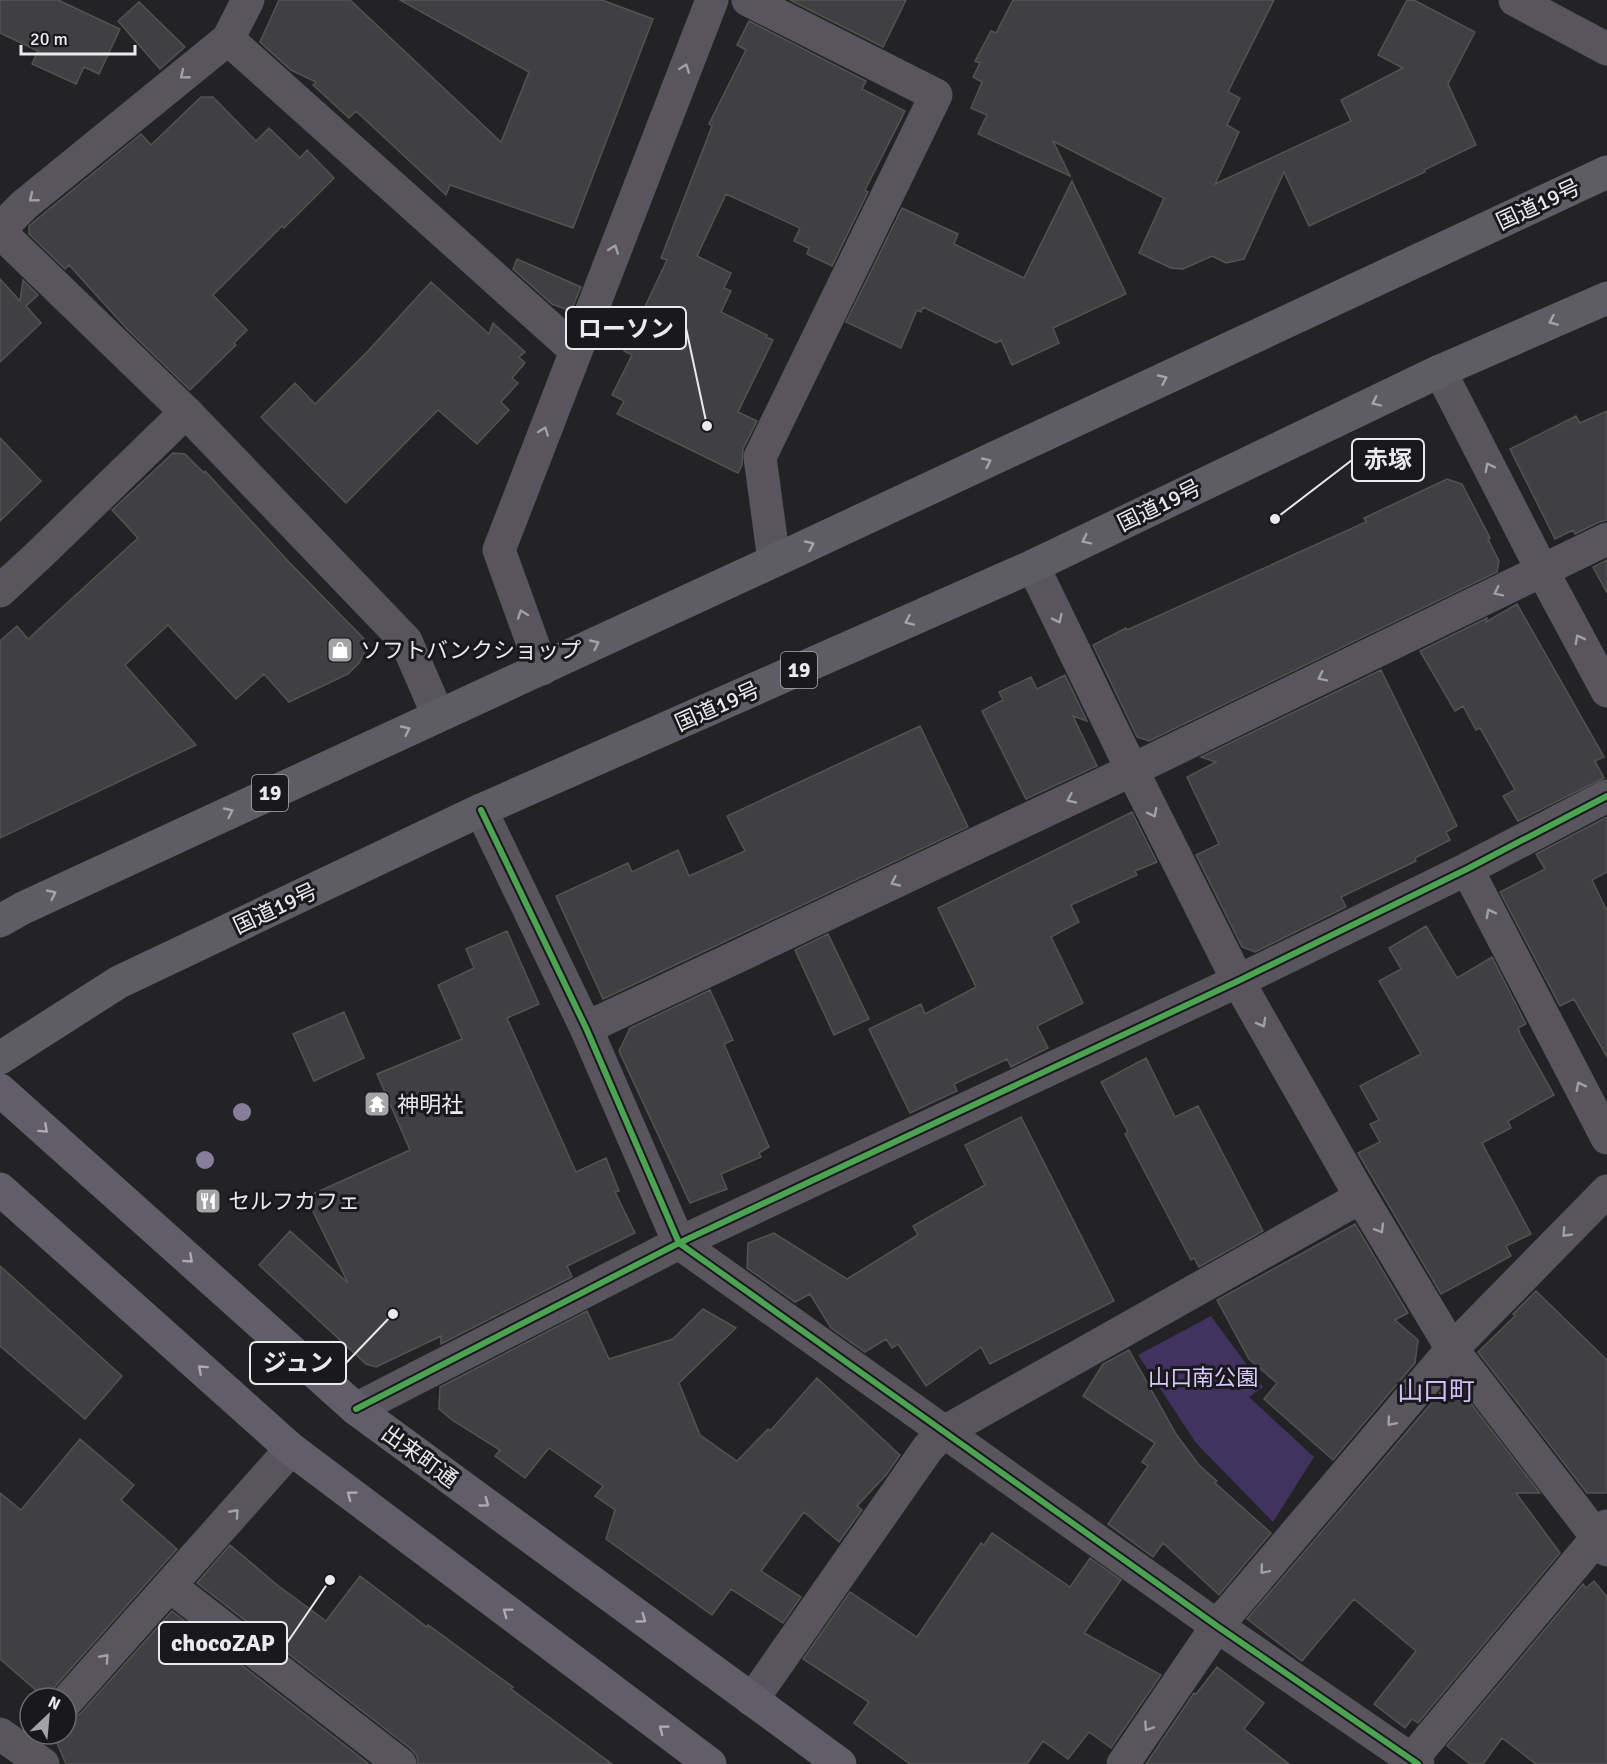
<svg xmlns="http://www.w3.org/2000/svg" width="1607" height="1764" viewBox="0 0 1607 1764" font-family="Signika,'Noto Sans JP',sans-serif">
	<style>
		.green { fill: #423260 }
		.building { fill: #403f41; stroke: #535354; stroke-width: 1.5 }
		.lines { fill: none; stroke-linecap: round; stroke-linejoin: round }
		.minor { stroke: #58555e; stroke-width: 33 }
		.major { stroke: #625e69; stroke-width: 33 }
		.highway { stroke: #5e5c65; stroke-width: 33 }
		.cycleway-casing { stroke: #19181c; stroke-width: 10 }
		.cycleway { stroke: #4ca352; stroke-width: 6 }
		.tree { fill: #877e9c }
		.oneway { stroke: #a1a0a5 }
		.oneway2 { stroke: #a4a3a8 }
		.oneway3 { stroke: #adabb1 }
		.labels { text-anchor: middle; stroke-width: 6; stroke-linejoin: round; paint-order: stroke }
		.shield { fill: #19181c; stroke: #ababae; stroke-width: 1.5 }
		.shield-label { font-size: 21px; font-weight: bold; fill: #eaeaec }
		.street-label { font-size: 22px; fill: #eaeaec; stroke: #19181c }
		.poi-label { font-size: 22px; fill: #eaeaec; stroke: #19181c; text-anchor: start }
		.park-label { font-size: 22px; fill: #d8c9fe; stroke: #19181c }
		.quarter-label { font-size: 26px; fill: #cfbef7; stroke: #19181c }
		.leader { fill: none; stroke: #eaeaec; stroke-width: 2 }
		.callout-dot { fill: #eaeaec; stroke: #19181c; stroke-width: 2 }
		.callout { fill: #19181c; stroke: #eaeaec; stroke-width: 2 }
		.callout-label { font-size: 24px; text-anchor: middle; font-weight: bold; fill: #eaeaec }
	</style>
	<rect width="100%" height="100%" fill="#232224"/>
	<!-- green -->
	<path class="green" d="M1211 1316 1263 1387 1249 1397 1314 1457 1273 1522 1196 1443 1138 1355Z"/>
	<!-- building -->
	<path class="building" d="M0 0H58L120 29 99 74 84 67 76 84 32 64 38 51 0 33Z
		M279 0H350L501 142 529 72 400 0H602L653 19 573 228 450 185 446 195 356 111 349 118 313 85 316 82 291 70 260 42Z
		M790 0H906L883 47Z
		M1013 0H1274L1228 92 1240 98 1227 125 1239 132 1215 184 1351 121 1341 100 1403 68 1378 55 1407 0H1414L1475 32 1448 84 1476 145 1424 170 1425 172 1309 226 1284 172 1244 259 1226 263 1212 256 1183 269 1171 268 1139 253 1164 198 1053 141 1070 176 978 134 987 115 971 108 982 82 973 77 980 63 975 61 991 31 996 33Z
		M139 2 185 47 160 69 118 21Z
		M749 21 866 81 862 89 905 111 865 190 868 192 832 266 807 254 809 248 794 241 800 228 726 194 697 256 731 273 724 288 731 291 721 312 767 335 766 337 773 340 738 412 757 421 743 449 742 465 738 473 617 414 624 401 612 395 632 355 624 351 667 260 661 258 712 126 709 124 746 50 737 45Z
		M201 97H213L256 141 269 128 300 158 307 150 334 178 284 228 282 226 213 295 247 330 234 343 236 345 190 390 127 329 69 265 65 269 29 234V226L37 219 141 134 151 145Z
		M1072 181 1126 294 1053 328 1059 343 1012 365 1001 340 996 343 923 307 921 312 917 310 901 348 846 322 902 208 958 234 954 244 1024 278Z
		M517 259 581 287 571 311 552 304 513 269Z
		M0 279 20 301 23 280 38 295 26 306 41 323 0 362Z
		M431 282 489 334 493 323 525 352 519 357 525 363 512 378 518 383 501 402 509 410 477 444 438 410 346 503 261 417 295 383 315 404 368 351Z
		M1607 411V520L1599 522 1575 534 1573 530 1555 539 1510 449 1576 416 1580 423Z
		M0 438 41 481 0 521Z
		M173 453 185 454 204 473 205 471 288 561 369 644 359 663 348 674 289 702 264 674 236 699 168 625 125 665 196 745 0 838V641L17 626 28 639 138 538 112 510Z
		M1447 479 1462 484 1490 538 1488 539 1499 561 1497 572 1149 741 1137 737 1093 645 1126 628 1127 630 1366 522 1364 518Z
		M1607 560V593L1593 567Z
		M1517 604 1604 757 1595 761 1604 778 1518 821 1503 796 1515 790 1480 728 1476 730 1463 706 1455 711 1420 651 1487 618 1486 622Z
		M1381 670 1457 826 1446 832 1450 840 1415 858 1416 861 1341 897 1346 907 1255 952 1242 947 1196 855 1219 844 1187 777 1216 762 1201 757Z
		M1065 675 1087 721 1073 716 1097 766 1026 799 982 711 1003 700 999 692 1031 677 1037 689Z
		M920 726 968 827 603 999 556 896 628 863 632 872 678 850 689 876 745 851 727 816Z
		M1132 812 1157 862 1135 871 1137 875 1071 905 1079 922 1051 937 1083 1003 1037 1026 1048 1048 1011 1067 1007 1059 954 1084 957 1091 910 1113 869 1029 921 1004 925 1014 976 987 938 908Z
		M1607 817V872L1592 880 1607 911V1057L1574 999 1560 1006 1500 892 1545 869 1536 854Z
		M1426 926 1457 978 1492 957 1526 1024 1518 1028 1520 1034 1554 1095 1508 1121 1511 1128 1482 1143 1531 1234 1506 1246 1511 1256 1441 1294 1358 1153 1380 1142 1370 1124 1379 1120 1360 1086 1421 1054 1379 981 1401 969 1389 948Z
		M507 931 539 1004 507 1018 576 1172 606 1158 619 1191 615 1192 635 1233 567 1266 572 1277 441 1344V1336L376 1367 366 1364 259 1265 290 1231 348 1283 306 1197 410 1150 377 1074 462 1039 438 985 474 968 466 949Z
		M828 934 869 1019 834 1035 795 950Z
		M710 990 733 1040 724 1044 769 1147 759 1153 761 1157 721 1174 727 1189 690 1203 619 1051 630 1028Z
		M344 1012 364 1058 314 1081 293 1034Z
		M1146 1058 1175 1117 1198 1106 1263 1231 1199 1267 1194 1258 1191 1260 1125 1134 1128 1132 1101 1082Z
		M1021 1117 1114 1301 990 1364 981 1347 926 1386 898 1344 892 1348 886 1339 865 1352 831 1328 810 1294 795 1302 747 1268 748 1243 774 1233 847 1279 918 1235 913 1226 985 1185 965 1145Z
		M1355 1224 1408 1313 1395 1320 1418 1340 1415 1363 1333 1460 1264 1399 1277 1383 1249 1359 1217 1300Z
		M0 1266 122 1376 85 1419 0 1346Z
		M1536 1291 1607 1360V1493H1587L1478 1352 1515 1316 1513 1314Z
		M703 1309 736 1328 679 1383 700 1435 737 1461 768 1429 770 1431 817 1378 900 1455 886 1475 857 1506 862 1510 839 1542 804 1512 761 1571 801 1597 783 1623 731 1589 712 1615 606 1539 615 1510 595 1496 603 1486 549 1448 525 1478 495 1456 500 1450 452 1420 439 1409 440 1387 587 1311 609 1359 673 1339Z
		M1129 1350 1176 1434 1199 1465 1217 1481 1215 1483 1271 1533 1219 1595 1163 1543 1153 1557 1108 1524 1148 1466 1142 1462 1155 1443 1083 1396 1103 1364Z
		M1452 1379 1540 1493H1516L1560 1553 1418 1723 1412 1719 1405 1728 1374 1704 1416 1651 1354 1599 1302 1661 1247 1619Z
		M80 1439 134 1485 121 1500 177 1549 52 1690 48 1698H45L0 1659V1493L21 1510Z
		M992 1533 1070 1587 1090 1558 1121 1580 1084 1633 1161 1675 1111 1748 1089 1732 1068 1759 1043 1741 1027 1764H910L854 1723 869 1702 803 1659 850 1592 917 1637 981 1543 984 1545Z
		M230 1545 276 1584 326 1621 360 1576 427 1627 428 1625 513 1687 511 1689 612 1764H418L417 1756 411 1749 197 1583Z
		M1594 1581 1607 1597V1764H1536L1502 1738 1483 1764H1470L1447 1746 1583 1584 1586 1588Z
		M172 1611 369 1764H66L57 1743 75 1724 70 1720 80 1714Z
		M1217 1667 1264 1703 1244 1729 1289 1764H1146L1194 1693 1196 1694Z"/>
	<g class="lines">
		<!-- minor -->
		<path class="minor" d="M748 0 936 95 760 457 774 561
			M1515 0 1607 49
			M228 39 575 350
			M0 229 24 205 228 39 248 0
			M0 232 186 412 406 641 438 715
			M1440 371 1542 570 1607 691
			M1033 566 1132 770 1238 981 1361 1197 1452 1349 1607 1550
			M0 591 39 555 186 412
			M542 669 499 550 712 0
			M481 810 586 1028 679 1243 1217 1626 1418 1764
			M1467 869 1607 1138
			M586 1028 1132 770 1607 539
			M356 1409 679 1243 1238 981 1467 869 1607 796
			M170 1586 400 1764
			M752 1700 928 1448 944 1432 1361 1197
			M66 1702 291 1449
			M0 1734 43 1764
			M1412 1759 1607 1526
			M1123 1764 1217 1626 1452 1349 1607 1191"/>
		<!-- major -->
		<path class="major" d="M0 1090 356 1409 840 1764
			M0 1189 291 1449 710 1764"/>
		<!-- highway -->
		<path class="highway" d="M0 921 23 908 774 561 1607 172
			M0 1058 119 982 481 810 1033 566 1440 371 1607 298"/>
		<!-- cycleway casing -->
		<g class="cycleway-casing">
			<path id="cycleway" d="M481 810 586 1028 679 1243 1217 1626 1418 1764
				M356 1409 679 1243 1238 981 1467 869 1607 796"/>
		</g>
		<!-- cycleway -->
		<use href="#cycleway" class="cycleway"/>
	</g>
	<!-- trees -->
	<g class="tree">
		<circle cx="242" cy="1112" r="9"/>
		<circle cx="205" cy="1160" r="9"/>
	</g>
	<!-- one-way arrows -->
	<defs><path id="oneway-chevron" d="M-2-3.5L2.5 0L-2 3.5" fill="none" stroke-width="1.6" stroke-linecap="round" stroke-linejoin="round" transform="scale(1.5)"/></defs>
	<g class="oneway">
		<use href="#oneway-chevron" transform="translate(685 68) rotate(-69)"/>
		<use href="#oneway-chevron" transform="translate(184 75) rotate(141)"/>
		<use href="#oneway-chevron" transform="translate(33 198) rotate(141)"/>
		<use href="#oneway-chevron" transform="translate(614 249) rotate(-69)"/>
		<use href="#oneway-chevron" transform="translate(544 431) rotate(-69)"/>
		<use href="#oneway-chevron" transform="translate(1489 467) rotate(-117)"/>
		<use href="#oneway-chevron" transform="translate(1498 592) rotate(154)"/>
		<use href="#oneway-chevron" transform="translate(522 614) rotate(-110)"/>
		<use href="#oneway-chevron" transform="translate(1058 619) rotate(64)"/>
		<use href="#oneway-chevron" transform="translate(1579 639) rotate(-118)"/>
		<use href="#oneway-chevron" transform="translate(1322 677) rotate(154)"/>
		<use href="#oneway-chevron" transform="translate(1071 799) rotate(155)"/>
		<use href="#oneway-chevron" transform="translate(1153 813) rotate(63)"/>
		<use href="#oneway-chevron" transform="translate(895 882) rotate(155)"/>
		<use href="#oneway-chevron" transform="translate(1490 913) rotate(-117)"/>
		<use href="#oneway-chevron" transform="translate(1262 1023) rotate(61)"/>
		<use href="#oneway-chevron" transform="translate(1580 1086) rotate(-117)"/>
		<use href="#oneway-chevron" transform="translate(1380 1229) rotate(59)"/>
		<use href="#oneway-chevron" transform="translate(1566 1233) rotate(134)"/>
		<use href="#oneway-chevron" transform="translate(1391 1422) rotate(130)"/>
		<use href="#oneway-chevron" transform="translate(235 1513) rotate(-48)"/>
		<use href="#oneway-chevron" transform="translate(1264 1570) rotate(130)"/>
		<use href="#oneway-chevron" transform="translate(105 1658) rotate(-48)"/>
		<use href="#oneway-chevron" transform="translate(1148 1727) rotate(124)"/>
	</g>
	<g class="oneway2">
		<use href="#oneway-chevron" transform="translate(1553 321) rotate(156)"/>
		<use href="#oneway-chevron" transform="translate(1163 379) rotate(-25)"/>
		<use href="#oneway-chevron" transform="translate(1376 402) rotate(154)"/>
		<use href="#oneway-chevron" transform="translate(987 462) rotate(-25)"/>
		<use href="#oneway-chevron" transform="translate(1086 540) rotate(154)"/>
		<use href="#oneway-chevron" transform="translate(810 545) rotate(-25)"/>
		<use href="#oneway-chevron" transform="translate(909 621) rotate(156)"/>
		<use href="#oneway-chevron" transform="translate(595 644) rotate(-25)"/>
		<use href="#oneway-chevron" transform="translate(406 730) rotate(-25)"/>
		<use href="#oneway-chevron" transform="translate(229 812) rotate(-25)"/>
		<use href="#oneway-chevron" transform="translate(52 894) rotate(-25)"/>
	</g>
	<g class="oneway3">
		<use href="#oneway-chevron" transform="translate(44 1129) rotate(42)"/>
		<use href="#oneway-chevron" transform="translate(189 1259) rotate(42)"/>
		<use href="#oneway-chevron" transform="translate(202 1369) rotate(-138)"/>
		<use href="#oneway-chevron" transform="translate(351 1495) rotate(-143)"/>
		<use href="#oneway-chevron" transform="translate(485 1503) rotate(36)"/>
		<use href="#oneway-chevron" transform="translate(507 1612) rotate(-143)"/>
		<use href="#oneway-chevron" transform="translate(642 1619) rotate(36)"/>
		<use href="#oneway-chevron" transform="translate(663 1729) rotate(-143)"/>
	</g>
	<!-- icons -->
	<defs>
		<g id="shop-square" transform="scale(1.35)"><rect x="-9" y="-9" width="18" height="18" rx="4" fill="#a4a4a6" stroke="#19181c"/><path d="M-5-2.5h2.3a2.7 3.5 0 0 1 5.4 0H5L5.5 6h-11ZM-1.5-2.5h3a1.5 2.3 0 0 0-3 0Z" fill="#fff"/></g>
		<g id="temple-square" transform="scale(1.35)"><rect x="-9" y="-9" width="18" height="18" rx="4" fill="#a4a4a6" stroke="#19181c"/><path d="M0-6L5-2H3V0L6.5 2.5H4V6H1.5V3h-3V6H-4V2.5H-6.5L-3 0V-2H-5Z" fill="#fff"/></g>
		<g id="restaurant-square" transform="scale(1.35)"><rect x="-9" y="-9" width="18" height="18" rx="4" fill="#a4a4a6" stroke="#19181c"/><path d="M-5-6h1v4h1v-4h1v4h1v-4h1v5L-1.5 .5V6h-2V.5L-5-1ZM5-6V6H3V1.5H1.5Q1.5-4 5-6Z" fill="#fff"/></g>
	</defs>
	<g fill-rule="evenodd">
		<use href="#shop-square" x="340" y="650"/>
		<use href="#temple-square" x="377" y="1104"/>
		<use href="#restaurant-square" x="208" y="1201"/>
	</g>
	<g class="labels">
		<!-- shield labels -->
		<g class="shield">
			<rect x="781" y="652" width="36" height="36" rx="4.5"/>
			<rect x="252" y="775" width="36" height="36" rx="4.5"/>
		</g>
		<g class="shield-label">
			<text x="799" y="677">19</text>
			<text x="270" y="800">19</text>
		</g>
		<!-- street labels -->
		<g class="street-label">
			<text transform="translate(1538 204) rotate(-25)" y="8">国道19号</text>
			<text transform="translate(1159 505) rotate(-26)" y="8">国道19号</text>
			<text transform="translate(717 706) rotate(-24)" y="8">国道19号</text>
			<text transform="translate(275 908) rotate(-25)" y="8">国道19号</text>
			<text transform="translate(420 1456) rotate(36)" y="8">出来町通</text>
		</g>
		<!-- poi labels -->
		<g class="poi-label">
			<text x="360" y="658">ソフトバンクショップ</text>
			<text x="397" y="1112">神明社</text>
			<text x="228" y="1209">セルフカフェ</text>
		</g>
		<!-- park labels -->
		<g class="park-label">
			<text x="1203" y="1385">山口南公園</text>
		</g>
		<!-- quarter labels -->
		<g class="quarter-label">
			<text x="1436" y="1400">山口町</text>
		</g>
	</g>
	<!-- callouts -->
	<path class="leader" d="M707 426L686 328M1275 519L1352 460M393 1314L346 1363M330 1580L287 1643"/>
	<g class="callout-dot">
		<circle cx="707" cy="426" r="6"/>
		<circle cx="1275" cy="519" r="6"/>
		<circle cx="393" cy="1314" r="6"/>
		<circle cx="330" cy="1580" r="6"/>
	</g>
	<g class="callout">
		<rect x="566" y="307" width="120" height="42" rx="6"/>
		<rect x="1352" y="439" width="72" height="42" rx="6"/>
		<rect x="250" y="1342" width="96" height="42" rx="6"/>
		<rect x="159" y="1622" width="128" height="42" rx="6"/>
	</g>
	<g class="callout-label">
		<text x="626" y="337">ローソン</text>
		<text x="1388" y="468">赤塚</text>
		<text x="298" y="1371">ジュン</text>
		<text x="223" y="1651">chocoZAP</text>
	</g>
	<!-- north arrow -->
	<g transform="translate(48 1716) rotate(26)"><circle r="28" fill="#19181c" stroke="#6d6c6f" stroke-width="1.5"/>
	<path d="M0-4.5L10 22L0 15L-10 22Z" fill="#a4a4a6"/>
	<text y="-9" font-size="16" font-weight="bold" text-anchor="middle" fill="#eaeaec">N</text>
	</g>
	<!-- scale -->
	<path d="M21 45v9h114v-9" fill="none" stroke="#eaeaec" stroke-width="3"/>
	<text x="30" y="45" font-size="18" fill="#eaeaec" stroke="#19181c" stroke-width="4.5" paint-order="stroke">20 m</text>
</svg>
